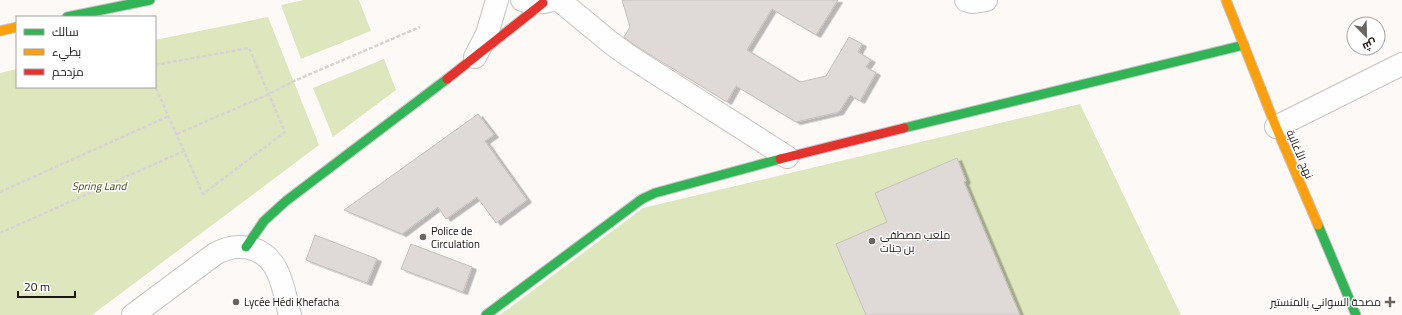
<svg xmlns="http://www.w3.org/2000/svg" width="1402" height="315" viewBox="0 0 1402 315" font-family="Georgia,Cairo,serif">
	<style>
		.green { fill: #dee6bd }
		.building { fill: #dfdad7; stroke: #c4c0bd; filter: url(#shadow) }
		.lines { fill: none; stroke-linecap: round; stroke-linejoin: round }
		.street-casing { stroke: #c8c3c0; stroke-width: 24 }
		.fast-casing { stroke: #c8c3c0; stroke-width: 11 }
		.slow-casing { stroke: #c8c3c0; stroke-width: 11 }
		.jam-casing { stroke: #c8c3c0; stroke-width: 11 }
		.path { stroke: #d6d4d3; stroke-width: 2.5; stroke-dasharray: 4 2; stroke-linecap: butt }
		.street { stroke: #fffefe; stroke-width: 22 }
		.fast { stroke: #30b455; stroke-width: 9 }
		.slow { stroke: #ff9f0a; stroke-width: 9 }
		.jam { stroke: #e5322d; stroke-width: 9 }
		.poi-dot { fill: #6b6562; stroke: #fff; stroke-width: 1.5 }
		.labels { text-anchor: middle; stroke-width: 3; stroke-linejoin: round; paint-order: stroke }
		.street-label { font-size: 11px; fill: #1d1512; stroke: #fff }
		.park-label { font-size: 11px; font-style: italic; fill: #3f4a0e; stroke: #fff }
		.poi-label { font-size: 11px; fill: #1d1512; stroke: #fff; text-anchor: start }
	</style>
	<defs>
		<filter id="shadow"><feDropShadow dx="4.5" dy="2.5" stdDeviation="0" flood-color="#0004"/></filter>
	</defs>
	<rect width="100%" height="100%" fill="#fcf9f7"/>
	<!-- green -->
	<path class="green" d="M304 0H359L371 31 301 59 281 5Z
		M268 17 319 145 92 315H0V73L17 69V87H155V40Z
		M384 59 396 90 333 137 313 88Z
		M1080 104 1181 315H500L643 208Z"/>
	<!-- building -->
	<path class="building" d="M622 0H838L816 35 772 9 747 50 800 82 826 76 849 37 862 44 858 52 871 60 866 67 876 73 860 101 850 95 839 112 796 122 736 86 727 102 636 46 624 37 630 27Z
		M478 114 494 135 485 141 527 200 496 223 477 197 446 219 438 207 402 234 344 210Z
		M957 158 966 181 964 182 1020 315H866L836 244 887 222 875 193Z
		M315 235 377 259 367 283 306 260Z
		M411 244 472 267 463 292 401 269Z"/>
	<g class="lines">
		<!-- street casing -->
		<g class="street-casing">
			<path id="street" d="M522 0C533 4 543 3 554 0
				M559 0 611 43 629 56 787 157
				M966 0 972 2 986 0
				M475 57 487 34 497 0
				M1276 127 1402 64
				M133 315 215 254C236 242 262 245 275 267 283 280 286 301 290 315"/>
		</g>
		<!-- fast casing -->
		<g class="fast-casing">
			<path id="fast" d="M67 17 150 0
				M904 128 1244 45
				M1318 225 1356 315
				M246 247 264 221 286 201 447 79
				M486 315 642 199 655 193 780 159"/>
		</g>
		<!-- slow casing -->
		<g class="slow-casing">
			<path id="slow" d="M1226 0 1276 127 1318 225
				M0 31 17 27"/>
		</g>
		<!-- jam casing -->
		<g class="jam-casing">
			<path id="jam" d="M447 79 543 3
				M780 159 904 128"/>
		</g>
		<!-- path -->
		<path class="path" d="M155 65 249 48 285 132 203 194 155 86
			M177 134 269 94 294 81 420 27
			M0 192 169 116
			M0 233 184 151"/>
		<!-- street -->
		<use href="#street" class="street"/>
		<!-- fast -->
		<use href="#fast" class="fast"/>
		<!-- slow -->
		<use href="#slow" class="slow"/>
		<!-- jam -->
		<use href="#jam" class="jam"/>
	</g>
	<!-- markers -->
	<g class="poi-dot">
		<circle cx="423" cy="237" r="4"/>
		<circle cx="872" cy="241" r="4"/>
		<circle cx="236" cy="302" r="4"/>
		<path d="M1388 296h4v4h4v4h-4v4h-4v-4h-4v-4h4z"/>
	</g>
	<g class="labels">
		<!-- street labels -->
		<g class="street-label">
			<text transform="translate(1300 154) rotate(67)" y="4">نهج الأغالبة</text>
		</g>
		<!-- park labels -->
		<g class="park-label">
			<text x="99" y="190">Spring Land</text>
		</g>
		<!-- poi labels -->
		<g class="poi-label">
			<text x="431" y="235">Police de<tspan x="431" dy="13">Circulation</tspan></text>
			<text x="880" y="239">ملعب مصطفى<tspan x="880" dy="13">بن جنات</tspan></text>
			<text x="244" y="306">Lycée Hédi Khefacha</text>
			<text x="1381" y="306" text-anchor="end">مصحة السواني بالمنستير</text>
		</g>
	</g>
	<!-- legend -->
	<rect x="16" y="16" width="140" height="72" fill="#ffffff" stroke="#a5a1a0"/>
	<rect x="24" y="29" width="20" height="6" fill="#30b455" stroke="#a5a1a0"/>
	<text x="52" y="36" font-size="12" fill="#1d1512">سالك</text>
	<rect x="24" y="49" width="20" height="6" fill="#ff9f0a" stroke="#a5a1a0"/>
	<text x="52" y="56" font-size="12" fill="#1d1512">بطيء</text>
	<rect x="24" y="69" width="20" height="6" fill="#e5322d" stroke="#a5a1a0"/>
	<text x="52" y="76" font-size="12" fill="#1d1512">مزدحم</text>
	<!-- north arrow -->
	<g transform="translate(1366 36) rotate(157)"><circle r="19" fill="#ffffff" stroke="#a5a1a0"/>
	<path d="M0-3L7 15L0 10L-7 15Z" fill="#6b6562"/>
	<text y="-6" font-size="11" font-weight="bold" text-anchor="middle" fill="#1d1512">ش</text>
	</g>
	<!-- scale -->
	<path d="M18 291v6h57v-6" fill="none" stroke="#1d1512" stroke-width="2"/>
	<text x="24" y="291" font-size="12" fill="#1d1512" stroke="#ffffff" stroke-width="3" paint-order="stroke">20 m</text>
</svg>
